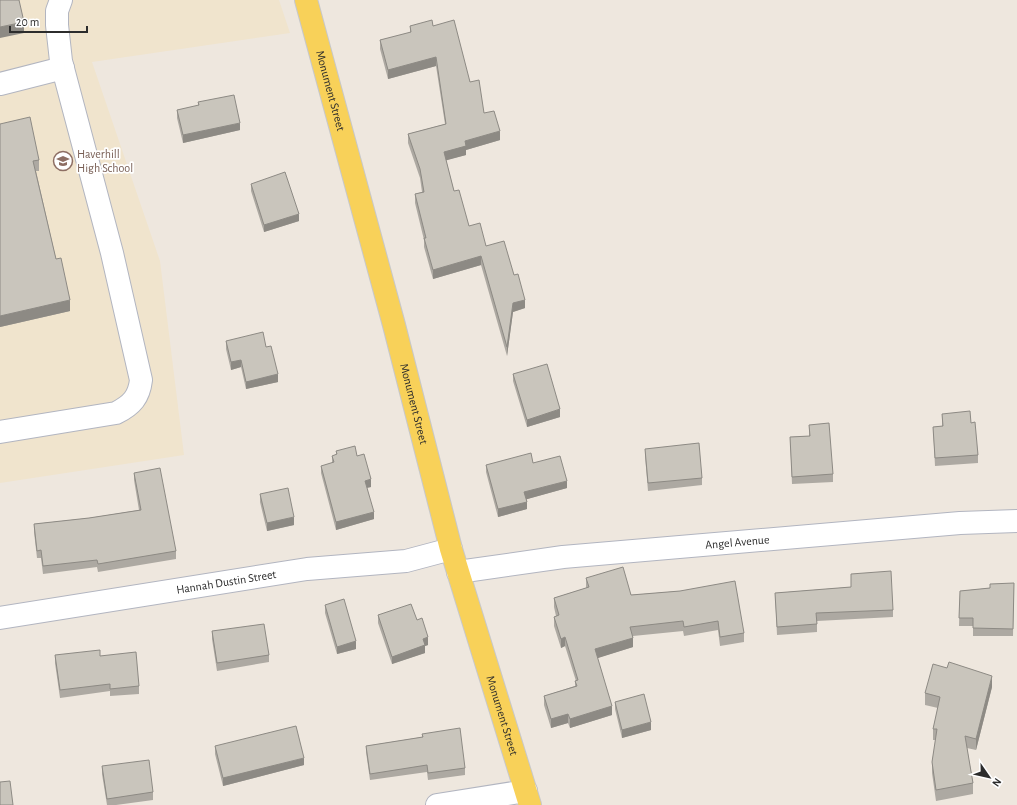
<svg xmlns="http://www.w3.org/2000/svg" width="1017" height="805" viewBox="0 0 1017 805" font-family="'Alegreya Sans',sans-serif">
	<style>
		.education { fill: #f0e4cd }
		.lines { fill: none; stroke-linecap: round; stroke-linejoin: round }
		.minor-casing { stroke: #b2b5c0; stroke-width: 24 }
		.major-casing { stroke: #c8c8c8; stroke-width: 24 }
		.minor { stroke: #fff; stroke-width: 22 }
		.major { stroke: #f8d159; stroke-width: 22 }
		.wall { fill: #ada9a2 }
		.shaded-wall { fill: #8d8a84 }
		.building { fill: #c9c5bc; stroke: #8d8a84 }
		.labels { text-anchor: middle; stroke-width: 3.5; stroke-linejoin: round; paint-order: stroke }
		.street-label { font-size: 12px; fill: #2c2c2c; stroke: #fff }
		.education-label { font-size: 12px; fill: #785e54; stroke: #fff; text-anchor: start }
	</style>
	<rect width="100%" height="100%" fill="#eee7de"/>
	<!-- education -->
	<path class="education" d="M0 0H279L290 33 92 62 160 261 184 455 0 483Z"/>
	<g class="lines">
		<!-- minor casing -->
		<g class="minor-casing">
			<g id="minor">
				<path d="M0 84 63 68"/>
				<path d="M0 432 116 413C132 405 139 397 141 380L112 253 61 61 57 25V11L61 0"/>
				<path id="s1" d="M458 572 563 557 960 523 1017 521"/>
				<path id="s2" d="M0 618 307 569 406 561 451 549"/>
				<path d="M437 805 526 791"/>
			</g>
		</g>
		<!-- major casing -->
		<g class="major-casing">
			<g id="major">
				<path id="s3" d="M306 0 394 325 451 549 530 805"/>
			</g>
		</g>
		<!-- minor -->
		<use href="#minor" class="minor"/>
		<!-- major -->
		<use href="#major" class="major"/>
	</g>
	<!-- wall -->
	<path class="wall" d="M410 26H433L470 82 484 113 500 140 466 150V155L446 160 454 191 469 226 486 246 514 275 525 308 513 312 507 356 481 265 433 279 424 247V240L415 203V194L422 192 420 178 408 143V134L445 124 436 66 388 79 380 49V40L410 33Z
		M198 102 240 130 183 143 177 118V110L198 106Z
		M0 124 39 160V171H36L56 259 70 311 0 327Z
		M251 184 299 221 264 232 251 191Z
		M226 341 266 347 278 382 246 389 241 367 231 370 226 349Z
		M513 374 560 417 527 427 513 381Z
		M942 414 971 423 978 455V463L935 466 933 427 942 426Z
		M809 425 833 474V482L792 484 790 437 809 436Z
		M645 449 702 478V485L648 491 645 456Z
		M336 451 357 456 371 487 367 488 374 519 336 530 321 473V466L332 463V456L336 455Z
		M533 463 567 488 527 499V509L498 517 486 472V465Z
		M134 473 176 551V559L98 572 97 567 43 574 41 558H37L34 532V524L89 518 139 510 134 480Z
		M260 494 294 525 267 531 260 502Z
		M851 574 893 610V617L817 621V632L777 635 775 593 851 587Z
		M586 578 631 595 680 591 744 633V642L720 646 718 630 684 636 683 631 633 636V647L597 658 612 715 570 728 568 723 551 728 544 705V696L575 686V681H576L565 646 561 648 554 626V617L556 616 554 607V598L586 588Z
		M1014 583 1013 636H973V626H959L960 591 990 588Z
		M325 605 356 649 337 654 325 613Z
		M378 615 417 620 428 645 425 646V653L392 664 378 623Z
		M212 631 269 655V662L217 671 212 639Z
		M55 655 100 656 139 686V694L110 696V691L60 698 55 663Z
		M992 687 976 750 967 748 973 783V794L936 801 932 773V762L936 740H933V729L938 708 925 705V693Z
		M615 702 651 730 622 738 615 709Z
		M422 734 465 768V775L428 780 427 772 370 780 366 752V746L422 737Z
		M215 746 304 765 223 786 215 754Z
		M102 766 153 792V800L116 805H107L102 774Z"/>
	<!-- shaded-wall -->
	<path class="shaded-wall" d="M24 22V33L0 38V27Z
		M436 57V66L388 79V70Z
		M240 123V130L183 143V135Z
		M500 131V140L466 150V155L444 161V152L465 141Z
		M299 214V221L264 232V225Z
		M481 256V265L433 279V270Z
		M70 300V311L0 327V316Z
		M525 300V308L513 312 507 356V347L513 303Z
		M241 360V367L231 370V362Z
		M278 374V382L246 389V382Z
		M560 409V417L527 427V420Z
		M371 479V487L365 488V481Z
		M567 481V488L524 500V492Z
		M527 502V509L498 517V509Z
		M374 512V519L336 530V522Z
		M294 517V525L267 531V523Z
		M428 637V645L425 646V653L392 664V657L423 639Z
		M565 637V646L561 648V639Z
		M633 638V647L595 659V649Z
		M356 641V649L337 654V647Z
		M992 676V687L976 750V739Z
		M612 706V715L570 728V719Z
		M568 714V723L551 728V719Z
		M651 722V730L622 738V730Z
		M304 758V765L223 786V778Z"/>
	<!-- building -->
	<path class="building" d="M0 0H19L24 22 0 27Z
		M432 20 433 26 454 20 470 82 479 80 484 113 494 111 500 131 465 141 466 146 444 152 454 191 459 190 469 226 480 223 486 246 504 241 514 275 518 274 525 300 513 303 507 347 481 256 433 270 424 238H426L415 194 424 192 420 169 408 134 446 124 436 57 388 70 380 40 411 32 410 26Z
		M234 95 240 123 183 135 177 110 199 105 198 102Z
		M30 117 39 160 33 161 56 259 61 258 70 300 0 316V124Z
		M285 172 299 214 264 225 251 184Z
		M263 332 266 347 271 346 278 374 246 382 241 360 231 362 226 341Z
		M547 364 560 409 527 420 513 374Z
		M970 411 971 423 975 422 978 455 935 458 933 427 943 426 942 414Z
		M829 423 833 474 792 477 790 437 810 436 809 425Z
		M699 443 702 478 648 483 645 449Z
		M355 446 357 456 364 454 371 479 365 481 374 512 336 522 321 466 334 462 332 456 337 454 336 451Z
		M531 453 533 463 560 456 567 481 524 492 527 502 498 509 486 465Z
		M160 468 176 551 98 564 97 560 43 566 41 550 37 551 34 524 89 518 141 510 134 473Z
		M288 488 294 517 267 523 260 494Z
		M623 567 631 595 680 591 735 581 744 633 720 637 718 621 684 627 683 621 630 627 633 638 595 649 612 706 570 719 568 714 551 719 544 696 577 686 575 681 578 680 565 637 561 639 554 617 559 615 554 598 589 587 586 578Z
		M891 571 893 610 816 613 817 624 777 627 775 593 851 587V574Z
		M1014 583 1013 629 973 628V618H959L960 591 990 588V584Z
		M344 599 356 641 337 647 325 605Z
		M411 604 417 620 422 618 428 637 423 639 425 645 392 657 378 615Z
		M264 624 269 655 217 663 212 631Z
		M100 650V656L136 652 139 686 110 689V684L60 690 55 655Z
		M949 662 992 676 976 739 965 736 973 783 936 790 932 762 937 729H933L940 697 925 693 933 664 947 668Z
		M644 694 651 722 622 730 615 702Z
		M296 726 304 758 223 778 215 746Z
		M460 728 465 768 428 773 427 765 370 774 366 746 423 737 422 734Z
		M149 760 153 792 107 799 102 766Z
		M10 781 13 805H0V782Z"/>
	<!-- icons -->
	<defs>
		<g id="school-ring" transform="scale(1)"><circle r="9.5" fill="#fff" stroke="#8d6e63" stroke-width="1.5"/><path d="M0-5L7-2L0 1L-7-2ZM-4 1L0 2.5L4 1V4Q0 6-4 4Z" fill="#8d6e63"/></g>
	</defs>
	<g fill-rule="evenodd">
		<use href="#school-ring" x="63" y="161"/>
	</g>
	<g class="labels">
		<!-- street labels -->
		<g class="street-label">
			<text dy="4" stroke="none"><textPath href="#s3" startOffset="94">Monument Street</textPath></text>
			<text dy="4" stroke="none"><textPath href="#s3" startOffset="418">Monument Street</textPath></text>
			<text dy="4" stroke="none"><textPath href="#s1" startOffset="281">Angel Avenue</textPath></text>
			<text dy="4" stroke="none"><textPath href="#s2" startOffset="229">Hannah Dustin Street</textPath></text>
			<text dy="4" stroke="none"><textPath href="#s3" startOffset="742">Monument Street</textPath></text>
		</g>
		<!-- education labels -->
		<g class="education-label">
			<text x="77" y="158">Haverhill<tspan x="77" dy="14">High School</tspan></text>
		</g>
	</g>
	<!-- north arrow -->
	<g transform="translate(989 777) rotate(124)" stroke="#ffffff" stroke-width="3" paint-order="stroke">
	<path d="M0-3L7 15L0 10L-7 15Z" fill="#2c2c2c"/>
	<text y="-6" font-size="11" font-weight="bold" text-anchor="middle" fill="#2c2c2c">N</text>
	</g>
	<!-- scale -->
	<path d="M10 26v6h77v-6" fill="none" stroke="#2c2c2c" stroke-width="2"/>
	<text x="16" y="26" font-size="12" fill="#2c2c2c" stroke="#ffffff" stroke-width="3" paint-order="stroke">20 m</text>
</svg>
